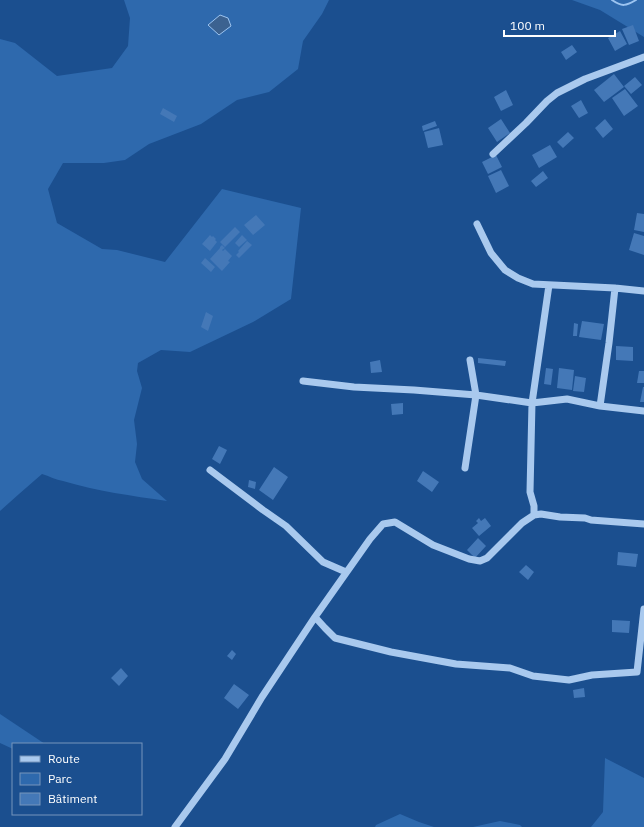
<svg xmlns="http://www.w3.org/2000/svg" width="644" height="827" viewBox="0 0 644 827" font-family="'IBM Plex Sans',sans-serif">
	<style>
		.green { fill: #2e69ad }
		.water { fill: #3c6290; stroke: #9cc4f0 }
		.lines { fill: none; stroke-linecap: round; stroke-linejoin: round }
		.stream { stroke: #9cc4f0; stroke-width: 2 }
		.building { fill: #4478b7 }
		.minor { stroke: #a9c9ee; stroke-width: 7 }
	</style>
	<rect width="100%" height="100%" fill="#1b4f8f"/>
	<!-- green -->
	<path class="green" d="M124 0H329L322 14 303 41 298 69 269 92 237 100 201 124 149 144 125 160 104 163H63L48 189 57 223 102 249 117 250 165 262 222 189 301 208 291 299 253 322 190 352 161 350 138 363 137 371 142 388 134 420 137 444 135 462 142 479 167 501C132 496 97 491 63 481 56 480 49 476 42 474L19 494 0 511V39L15 43 57 76 112 68 128 46 130 18Z
		M572 0H644V37L600 10Z
		M0 714 45 744H13V749L0 743Z
		M605 758 644 778V827H591L603 812Z
		M400 814 419 822 434 827H375L376 825Z
		M500 821 520 825 522 827H473Z"/>
	<!-- water -->
	<path class="water" d="M220 15 228 18 231 26 219 35 208 25Z"/>
	<g class="lines">
		<!-- stream -->
		<path class="stream" d="M612 0C622 7 626 6 636 0"/>
	</g>
	<!-- building -->
	<path class="building" d="M633 25 639 41 629 45 622 29Z
		M620 31 627 44 615 51 608 38Z
		M572 45 577 52 566 60 561 52Z
		M614 74 624 87 604 102 594 90Z
		M635 77 642 85 631 94 624 86Z
		M625 89 638 106 624 116 612 98Z
		M506 90 513 105 501 111 494 97Z
		M581 100 588 113 579 118 571 106Z
		M163 108 177 116 174 122 160 114Z
		M501 119 510 133 497 142 488 128Z
		M605 119 613 129 603 138 595 128Z
		M435 121 437 126 423 131 422 126Z
		M439 128 443 145 428 148 424 132Z
		M568 132 574 138 563 148 557 142Z
		M550 145 557 157 539 168 532 155Z
		M496 155 502 167 488 174 482 162Z
		M501 170 509 186 496 193 488 176Z
		M543 171 548 178 536 187 531 181Z
		M637 213 644 214V232L634 230Z
		M256 215 265 225 253 235 244 225Z
		M235 227 240 232 225 247 220 242Z
		M634 233 644 236V255L629 250Z
		M210 235 212 237 213 236 216 239 215 240 217 242 210 251 202 244Z
		M242 235 247 240 239 247 235 243Z
		M247 241 252 245 239 258 236 255 239 252 238 251Z
		M222 245 225 248 222 250 223 251 225 249 232 256 228 261 230 262 222 271 210 259 220 248V247Z
		M205 258 215 267 211 272 201 263Z
		M206 312 213 316 208 331 201 327Z
		M582 321 604 324 601 340 579 337Z
		M574 323 578 324 577 336H573Z
		M616 346 633 347V361L616 360Z
		M478 358 506 361 505 366 478 363Z
		M380 360 382 372 371 373 370 362Z
		M546 368 553 369 551 385 544 384Z
		M559 368 574 370 572 390 557 388Z
		M639 371H644V383H637Z
		M575 376 586 378 584 392 573 391Z
		M643 387H644V402H640Z
		M403 403V414L392 415 391 404Z
		M219 446 227 450 220 464 212 459Z
		M274 467 288 477 273 500 259 490Z
		M423 471 439 482 432 492 417 481Z
		M249 480 256 482 255 489 248 487Z
		M479 518 481 521 485 518 491 526 479 536 472 528 478 523 476 521Z
		M478 538 486 546 475 558 467 550Z
		M618 552 638 554 636 567 617 565Z
		M526 565 534 572 528 580 519 572Z
		M612 620 630 621 629 633 612 632Z
		M232 650 236 654 232 660 227 656Z
		M121 668 128 676 119 686 111 678Z
		M234 684 249 695 238 709 224 698Z
		M584 688 585 697 574 698 573 690Z"/>
	<g class="lines">
		<!-- minor -->
		<path class="minor" d="M493 154 526 123 547 101 557 93 585 79 644 57
			M477 224 491 253 505 270 518 278 533 284 615 288 644 291
			M303 381 354 387 414 390 476 395 532 403 567 399 600 406 644 411
			M600 406 609 343 615 288
			M465 468 476 395 470 360
			M210 470 263 510 286 526 323 562 346 572
			M534 515V506L530 492 532 403 549 285
			M315 617 370 539 383 524 395 522 433 545 469 559 480 561 487 558 522 523 534 515 541 514 560 517 585 518 591 520 644 524
			M175 827 225 759 262 697 315 617 325 628 335 638 391 652 456 664 510 668 533 676 569 680 592 675 637 672 644 609"/>
	</g>
	<!-- legend -->
	<rect x="12" y="743" width="130" height="72" fill="#1b4f8f" stroke="#7695bc"/>
	<rect x="20" y="756" width="20" height="6" fill="#a9c9ee" stroke="#7695bc"/>
	<text x="48" y="763" font-size="12" fill="#ffffff">Route</text>
	<rect x="20" y="773" width="20" height="12" fill="#2e69ad" stroke="#7695bc"/>
	<text x="48" y="783" font-size="12" fill="#ffffff">Parc</text>
	<rect x="20" y="793" width="20" height="12" fill="#4478b7" stroke="#7695bc"/>
	<text x="48" y="803" font-size="12" fill="#ffffff">Bâtiment</text>
	<!-- scale -->
	<path d="M504 30v6h111v-6" fill="none" stroke="#ffffff" stroke-width="2"/>
	<text x="510" y="30" font-size="12" fill="#ffffff" stroke="#1b4f8f" stroke-width="3" paint-order="stroke">100 m</text>
</svg>
